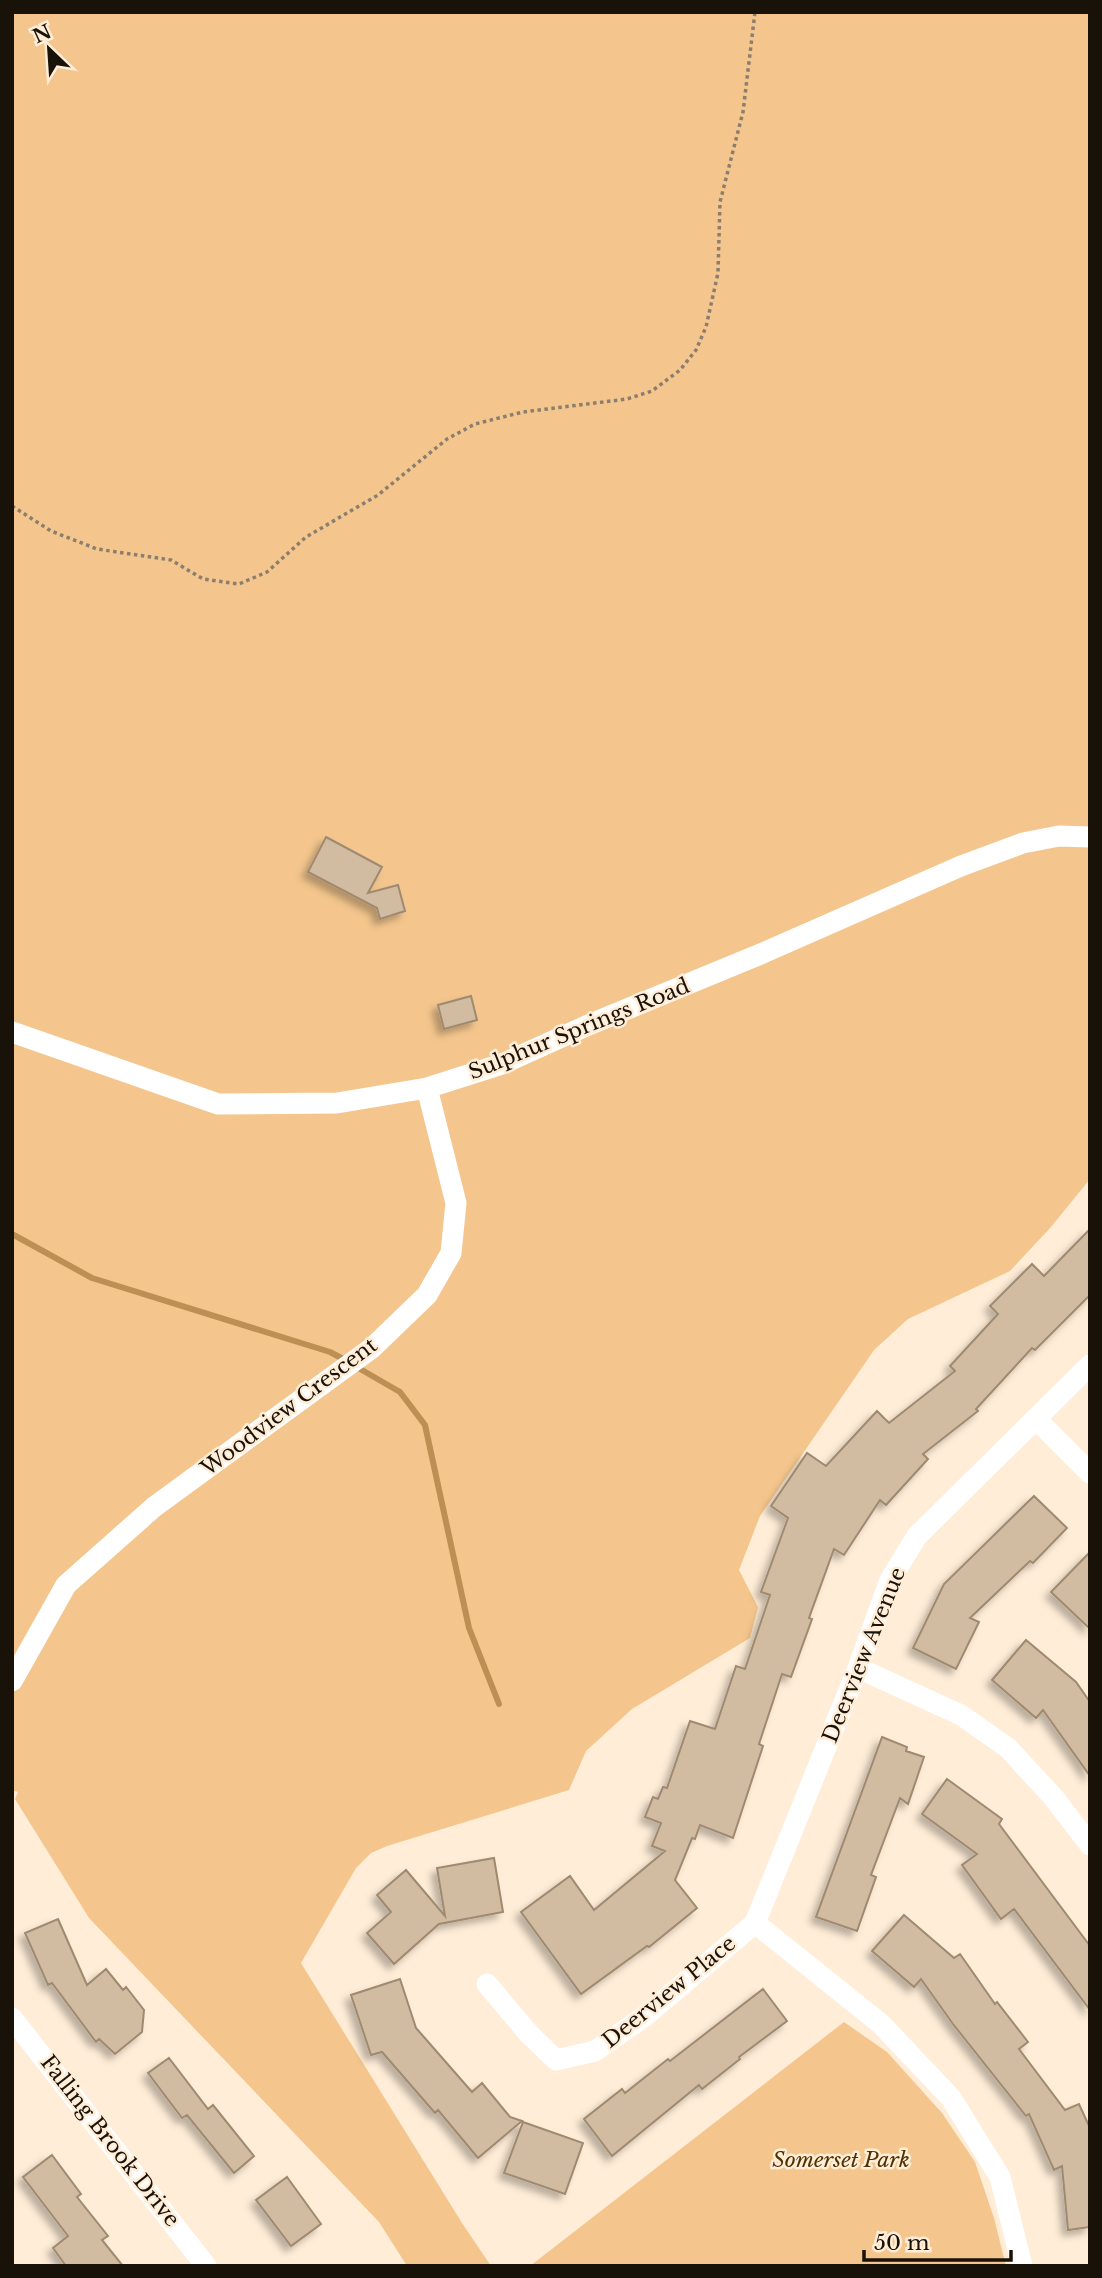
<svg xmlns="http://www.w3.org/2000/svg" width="1102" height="2278" viewBox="0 0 1102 2278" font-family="'Libre Baskerville',serif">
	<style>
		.green { fill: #f4c68d }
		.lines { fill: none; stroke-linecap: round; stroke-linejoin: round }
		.stream { stroke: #bc8f55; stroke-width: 6 }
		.building { fill: #d1bba1; stroke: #9f8a71; stroke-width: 2; filter: url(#shadow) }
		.path { stroke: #8b7e6e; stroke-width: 3.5; stroke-dasharray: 3.5 3.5; stroke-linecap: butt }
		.minor { stroke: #fff; stroke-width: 21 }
		.labels { text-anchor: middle; stroke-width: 5; stroke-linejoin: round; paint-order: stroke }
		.street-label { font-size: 21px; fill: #191208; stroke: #ffedd7 }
		.park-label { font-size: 21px; font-style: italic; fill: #503200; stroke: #ffedd7 }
	</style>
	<defs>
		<filter id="shadow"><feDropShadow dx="-5.5" dy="5.5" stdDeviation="3.5" flood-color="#0004"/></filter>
	</defs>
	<rect width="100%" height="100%" fill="#ffedd7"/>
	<!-- green -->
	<path class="green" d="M12 12H1090V1179L1051 1227 1010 1271 908 1319 874 1350 760 1516 739 1570 758 1607 750 1638 632 1709 586 1751 569 1790 387 1846 371 1853 356 1868 301 1963 462 2223 491 2266H407L379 2222 89 1918 15 1799 18 1792 12 1790Z
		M844 2022 887 2052 942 2113 975 2162 994 2218 1006 2266H530Z"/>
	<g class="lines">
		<!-- stream -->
		<path class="stream" d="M12 1234 92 1278 330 1352 345 1360
			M355 1366 400 1392 425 1425 469 1628 499 1704"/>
	</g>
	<!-- building -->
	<path class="building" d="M326 837 382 867 368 893 398 885 405 911 380 919 377 908 308 872Z
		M471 996 477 1020 444 1029 438 1005Z
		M1090 1229V1295L1035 1350 1032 1348 976 1409 978 1411 923 1454 928 1459 886 1505 880 1500 844 1555 834 1549 809 1618 812 1619 791 1677 782 1674 759 1744 763 1746 733 1838 700 1825 695 1839 692 1838 675 1880 697 1908 649 1947 647 1946 581 1994 521 1912 570 1876 594 1910 665 1851 652 1846 661 1823 645 1817 653 1797 658 1799 663 1787 667 1788 690 1721 715 1729 736 1666 745 1669 770 1595 761 1592 788 1518 771 1506 807 1453 826 1466 877 1411 889 1423 955 1371 950 1366 998 1314 990 1306 1032 1264 1044 1276Z
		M1034 1496 1067 1528 1033 1563 1030 1561 970 1618 979 1622 956 1669 913 1648 944 1584Z
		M1090 1552V1629L1051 1592Z
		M1026 1640 1076 1682 1090 1702V1776L1043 1710 1036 1718 992 1680Z
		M882 1737 907 1747 906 1751 924 1757 908 1804 900 1798 871 1875 876 1877 857 1931 816 1917Z
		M947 1779 1002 1819 999 1824 1090 1946V2010L1014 1909 1001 1919 962 1865 977 1854 922 1814Z
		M494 1858 503 1912 439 1924 394 1964 367 1933 391 1912 377 1895 406 1870 445 1916 437 1868Z
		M904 1915 954 1958 960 1954 995 2004 997 2002 1028 2042 1019 2049 1065 2110 1079 2104 1090 2128V2227L1068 2230 1062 2166 1054 2170 1029 2114 1026 2116 953 2024 921 1979 914 1987 872 1951Z
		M58 1919 87 1985 106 1969 123 1990 126 1987 144 2010 142 2032 115 2054 99 2039 96 2042 52 1983 48 1985 25 1933Z
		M400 1979 416 2028 472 2092 482 2083 510 2117 522 2121 478 2158 438 2110 435 2113 382 2052 371 2055 351 1995Z
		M763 1989 787 2021 739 2057 740 2059 702 2089 699 2085 612 2156 584 2119 622 2089 625 2093 668 2059 670 2061Z
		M169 2058 208 2109 213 2105 254 2156 234 2173 187 2115 182 2118 148 2073Z
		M523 2122 583 2143 565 2194 504 2173Z
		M52 2155 81 2194 77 2197 108 2236 102 2240 123 2266H66L53 2248 68 2236 23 2177Z
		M287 2177 321 2224 291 2246 256 2200Z"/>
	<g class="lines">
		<!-- path -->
		<path class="path" d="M12 506 51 531 97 549 171 560 203 579 239 584 267 572 306 537 378 495 447 439 475 424 523 412 627 399 652 391 680 370 696 350 706 327 718 273 720 202 743 112 755 12"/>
		<!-- minor -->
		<path class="minor" d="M12 1032 218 1104 337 1103 427 1088 502 1064 586 1026 763 953 961 866 1023 843 1059 836 1090 837
			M1036 1419 1090 1473
			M858 1668 961 1715 1008 1748 1054 1798 1090 1845
			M12 1681 66 1585 154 1507 372 1348 427 1295 451 1253 456 1203 427 1088
			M755 1923 881 2024 951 2098 1000 2177 1022 2266
			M487 1984 529 2034 556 2060 595 2051 645 2016 755 1923 858 1668 890 1580 917 1536 1090 1365
			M12 2018 206 2266"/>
	</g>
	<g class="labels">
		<!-- street labels -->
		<g class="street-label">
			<text transform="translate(579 1029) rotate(-22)" y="7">Sulphur Springs Road</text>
			<text transform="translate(289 1407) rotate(-37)" y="7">Woodview Crescent</text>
			<text transform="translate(864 1655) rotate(-68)" y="7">Deerview Avenue</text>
			<text transform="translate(669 1992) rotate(-39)" y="7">Deerview Place</text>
			<text transform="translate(110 2141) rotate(52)" y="7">Falling Brook Drive</text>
		</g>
		<!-- park labels -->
		<g class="park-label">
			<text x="841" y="2167">Somerset Park</text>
		</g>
	</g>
	<!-- border -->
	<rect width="1102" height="2278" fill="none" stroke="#191208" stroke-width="28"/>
	<!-- north arrow -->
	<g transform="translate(49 49) rotate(335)" stroke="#ffedd7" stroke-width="5" paint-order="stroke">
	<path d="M0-5L12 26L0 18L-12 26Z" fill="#191208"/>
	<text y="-10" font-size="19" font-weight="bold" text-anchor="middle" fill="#191208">N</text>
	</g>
	<!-- scale -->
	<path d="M864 2250v10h147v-10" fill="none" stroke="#191208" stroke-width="3.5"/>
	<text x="874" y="2250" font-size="21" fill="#191208" stroke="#ffedd7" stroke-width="5" paint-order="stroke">50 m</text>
</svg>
